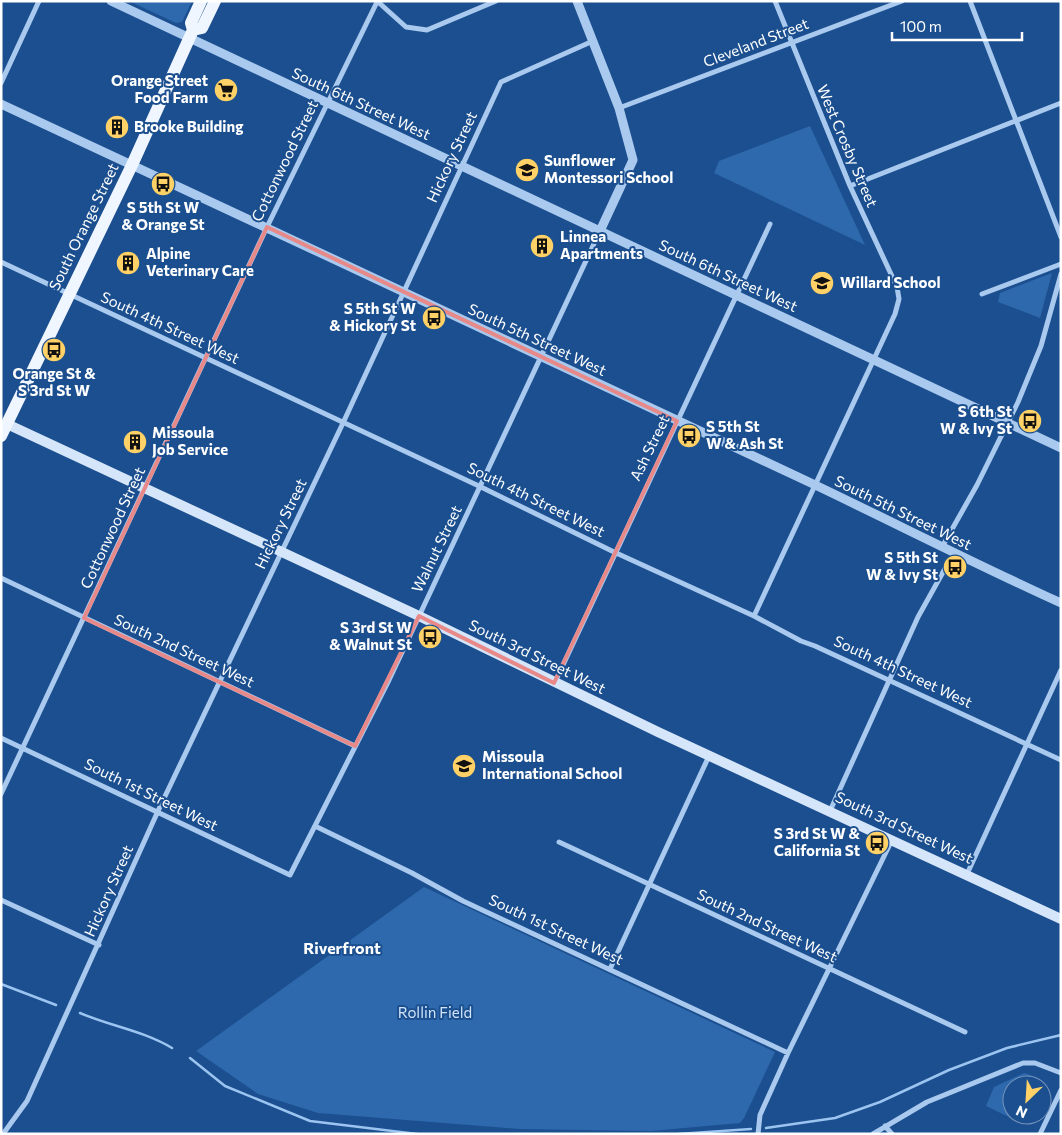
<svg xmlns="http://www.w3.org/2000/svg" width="1062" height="1135" viewBox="0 0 1062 1135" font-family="Commissioner,sans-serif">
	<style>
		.green { fill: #2e69ad }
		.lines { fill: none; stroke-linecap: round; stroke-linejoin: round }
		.stream { stroke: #9cc4f0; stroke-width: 2.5 }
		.minor { stroke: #a9c9ee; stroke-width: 5 }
		.tertiary { stroke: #a9c9ee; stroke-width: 9 }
		.secondary { stroke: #d6e6fa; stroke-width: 10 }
		.primary { stroke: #f0f6ff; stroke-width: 12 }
		.marked { fill: none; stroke: #e88989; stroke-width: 4; stroke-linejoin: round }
		.labels { text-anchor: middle; stroke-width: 4; stroke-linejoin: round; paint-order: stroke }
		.street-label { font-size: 15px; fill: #fff; stroke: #1b4f8f }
		.poi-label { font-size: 15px; font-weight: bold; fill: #fff; stroke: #1b4f8f; text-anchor: start }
		.park-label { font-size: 15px; fill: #cfe3fa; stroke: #1b4f8f }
		.neighbourhood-label { font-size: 16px; font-weight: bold; fill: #fff; stroke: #1b4f8f }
	</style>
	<rect width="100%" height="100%" fill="#1b4f8f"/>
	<!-- green -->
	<path class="green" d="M129 1H192L182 22 176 23Z
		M810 126 865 245 714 173 719 161Z
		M1052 273 1040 318 998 302 1000 293Z
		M424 887 775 1052 744 1118 740 1123 651 1131 519 1129 318 1113 258 1094 196 1051Z
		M1024 1073 1031 1075 1026 1085H1012L1011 1118 986 1106 994 1087Z"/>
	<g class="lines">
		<!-- stream -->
		<path class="stream" d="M1 984 56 1005
			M80 1013C110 1026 144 1031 172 1048
			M190 1058 225 1086 310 1121 417 1134
			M766 1128 835 1118 880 1102 949 1070 1007 1048 1061 1035
			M678 1134 751 1129"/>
		<!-- minor -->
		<path class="minor" d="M377 1 406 27 427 30 496 1
			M970 1 1061 237
			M1 83 39 1
			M619 108 902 1
			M850 186 1061 103
			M1 262 481 487 614 552 754 616 801 641 815 646 1061 760
			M982 294 1061 264
			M942 547 977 485 1018 402 1041 346 1061 274
			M1 578 355 746
			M754 616 895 314 899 299 897 287 850 186 775 1
			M555 682 770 224
			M1 738 290 875 389 680 600 231
			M1 794 267 227 377 2
			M830 811 918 617 947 565 961 557
			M315 826 412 873 463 901 788 1053
			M559 842 965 1032
			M967 874 1061 670
			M1 900 99 945
			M610 969 709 756
			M885 1126 892 1134
			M3 1134 27 1101 158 811 343 423 501 82 593 41
			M758 1134 760 1115 788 1053 892 840
			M873 1134 927 1102 1023 1063H1035L1061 1073
			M1040 1134 1061 1090"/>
		<!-- tertiary -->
		<path class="tertiary" d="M111 1 1061 448
			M577 1 619 108 633 160 600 231
			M1 104C271 230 542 356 811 483 895 523 977 565 1061 603"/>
		<!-- secondary -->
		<path class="secondary" d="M7 424 419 616 658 732 1061 919"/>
		<!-- primary -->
		<path class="primary" d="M193 30 202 28 215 1
			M193 30 191 23 201 1
			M1 436 132 165 193 30"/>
	</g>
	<!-- marked area -->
	<path class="marked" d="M267 227 677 421 554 683 419 616 355 746 84 618Z"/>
	<!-- icons -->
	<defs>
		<g id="supermarket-disc" transform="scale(1.25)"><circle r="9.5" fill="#ffd166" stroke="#1b4f8f"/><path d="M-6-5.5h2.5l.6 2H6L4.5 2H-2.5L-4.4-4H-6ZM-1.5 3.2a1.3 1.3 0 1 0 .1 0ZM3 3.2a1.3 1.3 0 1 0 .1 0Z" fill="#111"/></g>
		<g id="building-disc" transform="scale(1.25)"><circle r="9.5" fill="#ffd166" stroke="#1b4f8f"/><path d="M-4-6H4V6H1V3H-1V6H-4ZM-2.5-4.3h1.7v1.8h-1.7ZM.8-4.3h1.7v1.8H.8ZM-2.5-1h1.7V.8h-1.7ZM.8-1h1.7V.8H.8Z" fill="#111"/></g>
		<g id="school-disc" transform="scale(1.25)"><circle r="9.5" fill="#ffd166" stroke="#1b4f8f"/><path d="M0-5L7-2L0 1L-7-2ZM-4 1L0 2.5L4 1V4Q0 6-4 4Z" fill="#111"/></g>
		<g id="bus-disc" transform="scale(1.25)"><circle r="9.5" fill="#ffd166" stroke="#1b4f8f"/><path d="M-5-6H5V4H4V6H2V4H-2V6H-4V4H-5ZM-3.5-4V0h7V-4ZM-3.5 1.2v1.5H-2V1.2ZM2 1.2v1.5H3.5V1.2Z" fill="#111"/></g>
	</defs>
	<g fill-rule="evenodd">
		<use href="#supermarket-disc" x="226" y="90"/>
		<use href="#building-disc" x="117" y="127"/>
		<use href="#school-disc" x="527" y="170"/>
		<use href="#bus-disc" x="163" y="184"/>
		<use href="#building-disc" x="542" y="246"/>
		<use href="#building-disc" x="128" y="263"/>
		<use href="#school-disc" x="822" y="283"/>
		<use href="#bus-disc" x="434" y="318"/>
		<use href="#bus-disc" x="54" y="350"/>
		<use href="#bus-disc" x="1030" y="421"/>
		<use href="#bus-disc" x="689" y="436"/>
		<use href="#building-disc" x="135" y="442"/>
		<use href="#bus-disc" x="955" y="567"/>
		<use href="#bus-disc" x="430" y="637"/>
		<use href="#school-disc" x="464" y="766"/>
		<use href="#bus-disc" x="877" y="843"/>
	</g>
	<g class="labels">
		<!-- street labels -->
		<g class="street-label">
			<text transform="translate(756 43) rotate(-21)" y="5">Cleveland Street</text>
			<text transform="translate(361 104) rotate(25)" y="5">South 6th Street West</text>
			<text transform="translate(847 146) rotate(67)" y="5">West Crosby Street</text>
			<text transform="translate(452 157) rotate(-65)" y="5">Hickory Street</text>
			<text transform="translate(285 161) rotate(-64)" y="5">Cottonwood Street</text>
			<text transform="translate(84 227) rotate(-64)" y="5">South Orange Street</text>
			<text transform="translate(728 276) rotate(25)" y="5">South 6th Street West</text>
			<text transform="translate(170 328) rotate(25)" y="5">South 4th Street West</text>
			<text transform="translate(537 340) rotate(25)" y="5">South 5th Street West</text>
			<text transform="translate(650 448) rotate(-64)" y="5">Ash Street</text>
			<text transform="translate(536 500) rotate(26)" y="5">South 4th Street West</text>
			<text transform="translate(903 513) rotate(26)" y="5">South 5th Street West</text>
			<text transform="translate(281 524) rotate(-64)" y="5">Hickory Street</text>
			<text transform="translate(113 528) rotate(-65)" y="5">Cottonwood Street</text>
			<text transform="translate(437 549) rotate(-64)" y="5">Walnut Street</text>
			<text transform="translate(184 651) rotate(25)" y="5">South 2nd Street West</text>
			<text transform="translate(537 657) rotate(26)" y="5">South 3rd Street West</text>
			<text transform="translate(903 672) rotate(25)" y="5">South 4th Street West</text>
			<text transform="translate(151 795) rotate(26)" y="5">South 1st Street West</text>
			<text transform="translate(904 828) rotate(25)" y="5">South 3rd Street West</text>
			<text transform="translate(109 891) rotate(-66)" y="5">Hickory Street</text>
			<text transform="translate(767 926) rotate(25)" y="5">South 2nd Street West</text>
			<text transform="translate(556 930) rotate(25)" y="5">South 1st Street West</text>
		</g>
		<!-- poi labels -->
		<g class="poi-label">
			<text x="208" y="86" text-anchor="end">Orange Street<tspan x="208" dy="17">Food Farm</tspan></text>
			<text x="134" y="132">Brooke Building</text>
			<text x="544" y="166">Sunflower<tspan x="544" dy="17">Montessori School</tspan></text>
			<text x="163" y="213" text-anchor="middle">S 5th St W<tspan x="163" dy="17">&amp; Orange St</tspan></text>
			<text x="560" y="242">Linnea<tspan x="560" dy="17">Apartments</tspan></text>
			<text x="146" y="259">Alpine<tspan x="146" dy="17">Veterinary Care</tspan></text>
			<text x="840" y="288">Willard School</text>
			<text x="416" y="314" text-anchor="end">S 5th St W<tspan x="416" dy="17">&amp; Hickory St</tspan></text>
			<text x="54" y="379" text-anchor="middle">Orange St &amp;<tspan x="54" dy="17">S 3rd St W</tspan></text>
			<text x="1012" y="417" text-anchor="end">S 6th St<tspan x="1012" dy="17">W &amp; Ivy St</tspan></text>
			<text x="706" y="432">S 5th St<tspan x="706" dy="17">W &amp; Ash St</tspan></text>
			<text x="152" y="438">Missoula<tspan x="152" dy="17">Job Service</tspan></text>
			<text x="938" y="563" text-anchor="end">S 5th St<tspan x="938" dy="17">W &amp; Ivy St</tspan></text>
			<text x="412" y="633" text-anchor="end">S 3rd St W<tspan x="412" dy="17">&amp; Walnut St</tspan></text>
			<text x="482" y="762">Missoula<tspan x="482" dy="17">International School</tspan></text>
			<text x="860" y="839" text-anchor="end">S 3rd St W &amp;<tspan x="860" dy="17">California St</tspan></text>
		</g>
		<!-- park labels -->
		<g class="park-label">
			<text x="435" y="1018">Rollin Field</text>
		</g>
		<!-- neighbourhood labels -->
		<g class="neighbourhood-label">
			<text x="342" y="954">Riverfront</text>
		</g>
	</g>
	<!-- border -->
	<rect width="1062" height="1135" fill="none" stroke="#ffffff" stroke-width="5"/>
	<!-- north arrow -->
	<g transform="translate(1027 1100) rotate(205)"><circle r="24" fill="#1b4f8f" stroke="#7695bc"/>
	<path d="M0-4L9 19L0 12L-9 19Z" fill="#ffd166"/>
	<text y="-8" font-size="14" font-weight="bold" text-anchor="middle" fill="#ffffff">N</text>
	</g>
	<!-- scale -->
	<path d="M892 32v8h130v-8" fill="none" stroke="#ffffff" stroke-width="2.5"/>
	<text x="900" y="32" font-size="15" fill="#ffffff" stroke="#1b4f8f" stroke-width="4" paint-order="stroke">100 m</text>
</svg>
